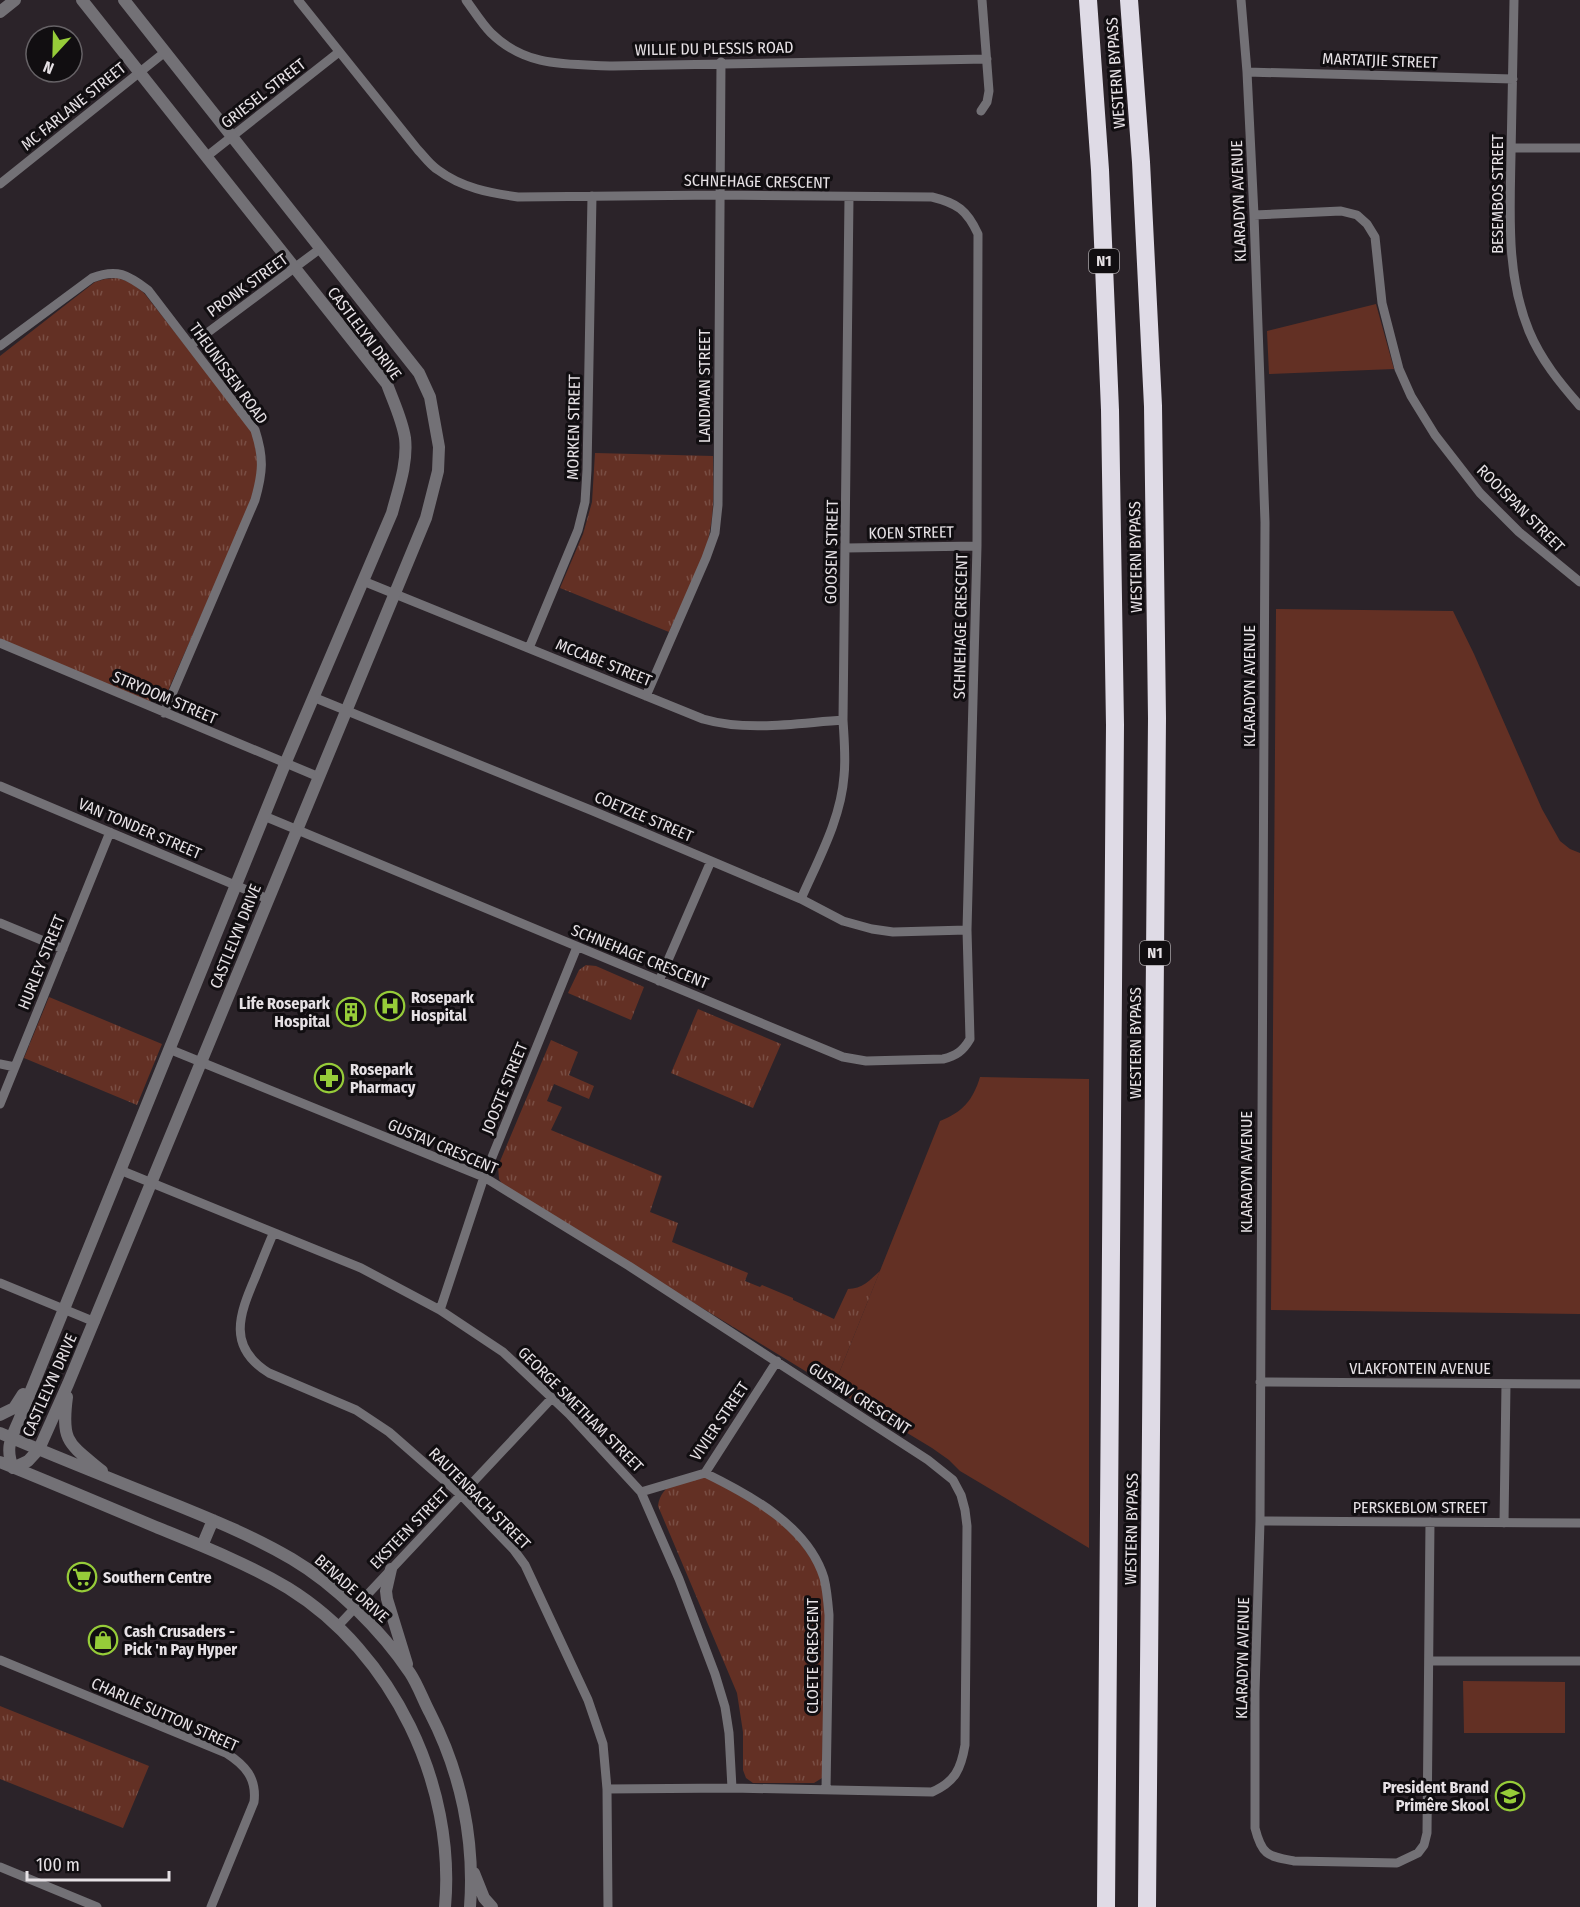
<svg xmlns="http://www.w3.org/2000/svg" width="1580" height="1907" viewBox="0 0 1580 1907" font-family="'Fira Sans Condensed',sans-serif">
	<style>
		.green { fill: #633024 }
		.park { fill: url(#park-tufts) }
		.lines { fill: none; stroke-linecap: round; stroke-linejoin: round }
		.minor { stroke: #737176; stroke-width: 9 }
		.tertiary { stroke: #737176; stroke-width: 12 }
		.motorway { stroke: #dfdbe6; stroke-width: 18 }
		.labels { text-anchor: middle; stroke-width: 6; stroke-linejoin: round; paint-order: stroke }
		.shield { fill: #110e11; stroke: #a6a2a5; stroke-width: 1.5 }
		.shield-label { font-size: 15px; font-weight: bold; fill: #e6e1e5 }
		.street-label { font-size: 16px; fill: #e6e1e5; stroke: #110e11 }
		.poi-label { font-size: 16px; font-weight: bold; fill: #e6e1e5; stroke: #110e11; text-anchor: start }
	</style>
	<defs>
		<pattern id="park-tufts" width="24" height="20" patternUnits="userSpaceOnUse" patternTransform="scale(1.5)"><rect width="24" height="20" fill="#633024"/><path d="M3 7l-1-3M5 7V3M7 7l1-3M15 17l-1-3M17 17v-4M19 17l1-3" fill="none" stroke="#794e44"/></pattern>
	</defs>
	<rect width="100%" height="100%" fill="#2b2329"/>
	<!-- green -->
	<path class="green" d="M1376 304 1394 369 1269 374 1267 331Z
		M1276 609 1453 611 1474 654 1542 809 1560 841 1570 849 1580 853V1314L1271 1310Z
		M980 1077 1089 1079V1548L960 1471 949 1460 932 1448 833 1388 940 1121C963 1112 973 1100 980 1077Z
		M1463 1681 1565 1682V1733H1464Z"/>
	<!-- park -->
	<path class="park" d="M118 278 131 283 144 293 254 433 259 475 252 500 167 693 159 701H149L0 644V356L95 282 105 279Z
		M595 453 713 456C713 480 715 505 710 530 705 564 683 600 669 632L560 588 583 534 592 502Z
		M586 965 596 966 644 987 631 1020 568 993 579 970Z
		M49 997 162 1044 137 1105 24 1058Z
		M698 1009 781 1044 753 1108 671 1073Z
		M551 1040 578 1052 569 1075 594 1086 589 1099 554 1084 547 1101 562 1107 551 1130 662 1176 650 1212 678 1223 672 1242 748 1273 745 1281 760 1287 762 1285 793 1298V1300L834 1319 848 1289C862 1289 870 1280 880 1271L833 1388 504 1187 499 1179 498 1166Z
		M707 1477 724 1485 767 1512 792 1531 820 1572 826 1602 822 1778 814 1783H753L746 1778 743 1770V1732L737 1693 658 1506C661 1482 686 1478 707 1477Z
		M0 1706 149 1766 123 1828 0 1779Z"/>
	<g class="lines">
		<!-- minor -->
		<path class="minor" d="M466 0C474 11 482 24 491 33 527 68 567 64 613 66L987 59
			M1241 0 1247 72 1254 215 1265 522 1260 1521 1255 1692V1828C1262 1856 1268 1856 1294 1861L1397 1863 1418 1853 1424 1845 1427 1833 1430 1522
			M1514 0C1513 52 1512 104 1511 155 1510 215 1506 275 1529 331 1541 360 1560 383 1580 406
			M1247 72 1513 79
			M981 111 987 102 989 91 982 0
			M1511 148H1580
			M206 157 339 52
			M0 184 165 52
			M1254 215 1341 211 1357 215 1367 224 1375 237 1382 303 1399 369 1411 396 1435 435 1480 493 1519 532 1580 582
			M191 345 321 248
			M0 346 92 278C117 268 128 275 148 290L255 430C264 458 263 472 255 500L164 713
			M846 548 977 546
			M363 581 703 719C748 732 797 723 843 720
			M0 643 319 777
			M529 648 578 530 585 502 587 470 592 196
			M646 696 706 558 715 533 718 505 721 62
			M313 697 593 811 801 899 843 921 872 929 893 932 967 930
			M0 786 268 899
			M264 816 843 1057 866 1061 943 1059C956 1056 963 1051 970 1039L967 930 977 546 978 234C967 210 957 203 932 197L720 195 518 197C490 193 462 188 438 170 430 165 424 156 418 150L298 0
			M801 899C818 860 841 819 844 776 846 758 844 738 843 720L849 197
			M0 923 63 949
			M659 981 711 861
			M169 1049 484 1177 629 1266 928 1460 953 1480 961 1495 965 1510 967 1526 965 1745C961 1769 955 1782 932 1792L732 1788 607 1789
			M0 1064 15 1067
			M0 1104 110 832
			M120 1170 361 1268 440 1310 503 1352 569 1414 641 1492 679 1579 715 1674 725 1707 729 1733 732 1788
			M273 1234C267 1248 261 1263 255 1278 239 1315 227 1347 269 1373L356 1410 389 1432 461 1495 514 1550 525 1565 588 1700 603 1744 607 1789 608 1907
			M0 1283 95 1322
			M440 1310 484 1177 577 947
			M1260 1382 1580 1384
			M705 1473C750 1495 808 1526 824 1578 827 1590 828 1603 829 1615L826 1790
			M641 1492 705 1473 777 1361
			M1260 1521 1580 1523
			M1504 1523 1506 1384
			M337 1627 552 1398
			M0 1660 226 1753C245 1765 257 1778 254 1802L211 1907
			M1429 1661H1580
			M0 1867 97 1907"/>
		<!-- tertiary -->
		<path class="tertiary" d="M0 12 15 0
			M67 1397C61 1442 68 1443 102 1471
			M0 1415 14 1408 23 1394
			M0 1433C56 1457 112 1479 169 1502 211 1519 253 1536 292 1559 336 1585 382 1631 410 1673 418 1685 423 1700 430 1713 461 1773 475 1840 470 1907
			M0 1462C52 1483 104 1505 156 1527 200 1545 246 1563 288 1588 393 1653 456 1785 445 1907
			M13 1468 28 1461 39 1449 68 1384 426 518 438 471 439 447 430 397 419 373 124 0
			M13 1468C5 1447 11 1439 19 1420L285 764 392 513C398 490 408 463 405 438 402 419 393 401 387 384L82 0
			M202 1546 213 1520
			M391 1569 386 1591 387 1599 407 1664
			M474 1873 484 1898 492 1907"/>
		<!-- motorway -->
		<path class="motorway" d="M1088 0 1100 170 1110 410 1115 725 1106 1907
			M1129 0 1141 162 1153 406 1157 718 1147 1907"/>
	</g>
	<!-- icons -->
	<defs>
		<g id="hospital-ring" transform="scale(1.5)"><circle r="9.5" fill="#110e11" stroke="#96cc39" stroke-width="1.5"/><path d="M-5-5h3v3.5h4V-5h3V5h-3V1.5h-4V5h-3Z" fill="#96cc39"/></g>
		<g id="building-ring" transform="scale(1.5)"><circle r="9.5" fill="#110e11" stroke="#96cc39" stroke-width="1.5"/><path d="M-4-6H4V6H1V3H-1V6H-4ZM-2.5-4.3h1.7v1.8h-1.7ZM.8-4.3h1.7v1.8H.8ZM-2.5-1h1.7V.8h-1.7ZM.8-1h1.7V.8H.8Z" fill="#96cc39"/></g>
		<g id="pharmacy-ring" transform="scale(1.5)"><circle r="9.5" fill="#110e11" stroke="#96cc39" stroke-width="1.5"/><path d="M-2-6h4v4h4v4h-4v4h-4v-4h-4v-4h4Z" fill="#96cc39"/></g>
		<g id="supermarket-ring" transform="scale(1.5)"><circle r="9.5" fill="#110e11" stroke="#96cc39" stroke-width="1.5"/><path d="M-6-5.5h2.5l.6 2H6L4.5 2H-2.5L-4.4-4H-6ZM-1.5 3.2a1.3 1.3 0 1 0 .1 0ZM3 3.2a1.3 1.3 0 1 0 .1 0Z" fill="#96cc39"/></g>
		<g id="shop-ring" transform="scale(1.5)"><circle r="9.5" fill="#110e11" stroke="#96cc39" stroke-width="1.5"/><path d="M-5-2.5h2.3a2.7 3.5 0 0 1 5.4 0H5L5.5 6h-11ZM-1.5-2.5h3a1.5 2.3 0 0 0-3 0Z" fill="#96cc39"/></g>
		<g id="school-ring" transform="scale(1.5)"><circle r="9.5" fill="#110e11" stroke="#96cc39" stroke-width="1.5"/><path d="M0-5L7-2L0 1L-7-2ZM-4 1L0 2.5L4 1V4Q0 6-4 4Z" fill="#96cc39"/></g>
	</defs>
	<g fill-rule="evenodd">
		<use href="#hospital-ring" x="390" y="1006"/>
		<use href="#building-ring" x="351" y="1012"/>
		<use href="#pharmacy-ring" x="329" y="1078"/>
		<use href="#supermarket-ring" x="82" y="1577"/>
		<use href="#shop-ring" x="103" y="1640"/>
		<use href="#school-ring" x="1510" y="1796"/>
	</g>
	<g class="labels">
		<!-- shield labels -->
		<g class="shield">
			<rect x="1089" y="249" width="30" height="24" rx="4.5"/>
			<rect x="1140" y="941" width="30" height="24" rx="4.5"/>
		</g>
		<g class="shield-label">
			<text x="1104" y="266">N1</text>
			<text x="1155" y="958">N1</text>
		</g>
		<!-- street labels -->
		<g class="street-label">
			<text transform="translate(714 48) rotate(-1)" y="6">WILLIE DU PLESSIS ROAD</text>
			<text transform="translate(1380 60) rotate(2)" y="6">MARTATJIE STREET</text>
			<text transform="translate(1115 73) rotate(-94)" y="6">WESTERN BYPASS</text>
			<text transform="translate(263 93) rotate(-38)" y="6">GRIESEL STREET</text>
			<text transform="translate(73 106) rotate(-39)" y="6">MC FARLANE STREET</text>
			<text transform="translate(757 181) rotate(1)" y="6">SCHNEHAGE CRESCENT</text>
			<text transform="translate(1497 194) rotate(-90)" y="6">BESEMBOS STREET</text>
			<text transform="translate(1238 201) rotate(-92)" y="6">KLARADYN AVENUE</text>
			<text transform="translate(247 285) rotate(-36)" y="6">PRONK STREET</text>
			<text transform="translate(365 333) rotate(53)" y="6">CASTLELYN DRIVE</text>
			<text transform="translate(229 373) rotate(54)" y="6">THEUNISSEN ROAD</text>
			<text transform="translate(704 386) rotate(-90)" y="6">LANDMAN STREET</text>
			<text transform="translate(573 427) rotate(-89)" y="6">MORKEN STREET</text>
			<text transform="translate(1521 508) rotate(45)" y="6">ROOISPAN STREET</text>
			<text transform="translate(911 532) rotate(-1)" y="6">KOEN STREET</text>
			<text transform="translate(831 552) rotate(-89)" y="6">GOOSEN STREET</text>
			<text transform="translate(1135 557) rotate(-91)" y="6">WESTERN BYPASS</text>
			<text transform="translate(960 626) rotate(-89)" y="6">SCHNEHAGE CRESCENT</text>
			<text transform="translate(604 662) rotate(22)" y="6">MCCABE STREET</text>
			<text transform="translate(1249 686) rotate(-90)" y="6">KLARADYN AVENUE</text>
			<text transform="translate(165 697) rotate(23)" y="6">STRYDOM STREET</text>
			<text transform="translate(644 816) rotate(23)" y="6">COETZEE STREET</text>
			<text transform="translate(140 828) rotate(23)" y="6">VAN TONDER STREET</text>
			<text transform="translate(235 936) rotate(-68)" y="6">CASTLELYN DRIVE</text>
			<text transform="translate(640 956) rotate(22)" y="6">SCHNEHAGE CRESCENT</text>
			<text transform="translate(41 962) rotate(-68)" y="6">HURLEY STREET</text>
			<text transform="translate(1135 1043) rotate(-90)" y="6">WESTERN BYPASS</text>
			<text transform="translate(504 1088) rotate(-68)" y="6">JOOSTE STREET</text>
			<text transform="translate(443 1146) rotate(23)" y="6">GUSTAV CRESCENT</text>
			<text transform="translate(1246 1172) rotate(-90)" y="6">KLARADYN AVENUE</text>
			<text x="1420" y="1374">VLAKFONTEIN AVENUE</text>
			<text transform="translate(49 1385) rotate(-66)" y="6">CASTLELYN DRIVE</text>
			<text transform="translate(860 1398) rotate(33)" y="6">GUSTAV CRESCENT</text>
			<text transform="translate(581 1409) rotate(45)" y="6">GEORGE SMETHAM STREET</text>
			<text transform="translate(719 1421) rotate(-56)" y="6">VIVIER STREET</text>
			<text transform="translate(480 1498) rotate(45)" y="6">RAUTENBACH STREET</text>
			<text x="1420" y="1513">PERSKEBLOM STREET</text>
			<text transform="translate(409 1528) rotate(-46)" y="6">EKSTEEN STREET</text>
			<text transform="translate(1131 1529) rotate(-89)" y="6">WESTERN BYPASS</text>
			<text transform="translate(352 1588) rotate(42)" y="6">BENADE DRIVE</text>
			<text transform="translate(812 1656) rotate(-90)" y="6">CLOETE CRESCENT</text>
			<text transform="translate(1242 1658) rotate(-89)" y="6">KLARADYN AVENUE</text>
			<text transform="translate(165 1714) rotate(24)" y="6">CHARLIE SUTTON STREET</text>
		</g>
		<!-- poi labels -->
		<g class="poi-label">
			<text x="411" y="1003">Rosepark<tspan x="411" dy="18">Hospital</tspan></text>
			<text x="330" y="1009" text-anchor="end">Life Rosepark<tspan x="330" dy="18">Hospital</tspan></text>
			<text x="350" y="1075">Rosepark<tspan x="350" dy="18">Pharmacy</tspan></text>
			<text x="103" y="1583">Southern Centre</text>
			<text x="124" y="1637">Cash Crusaders -<tspan x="124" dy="18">Pick 'n Pay Hyper</tspan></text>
			<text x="1489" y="1793" text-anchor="end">President Brand<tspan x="1489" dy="18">Primêre Skool</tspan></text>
		</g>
	</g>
	<!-- north arrow -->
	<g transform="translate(54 54) rotate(202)"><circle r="28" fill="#110e11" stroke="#666266" stroke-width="1.5"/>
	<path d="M0-4.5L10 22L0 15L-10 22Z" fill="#96cc39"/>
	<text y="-9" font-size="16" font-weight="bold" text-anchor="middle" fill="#e6e1e5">N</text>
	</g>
	<!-- scale -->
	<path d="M27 1871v9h142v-9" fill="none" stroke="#e6e1e5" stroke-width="3"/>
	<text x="36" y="1871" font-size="18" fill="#e6e1e5" stroke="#110e11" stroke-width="4.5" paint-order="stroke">100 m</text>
</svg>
